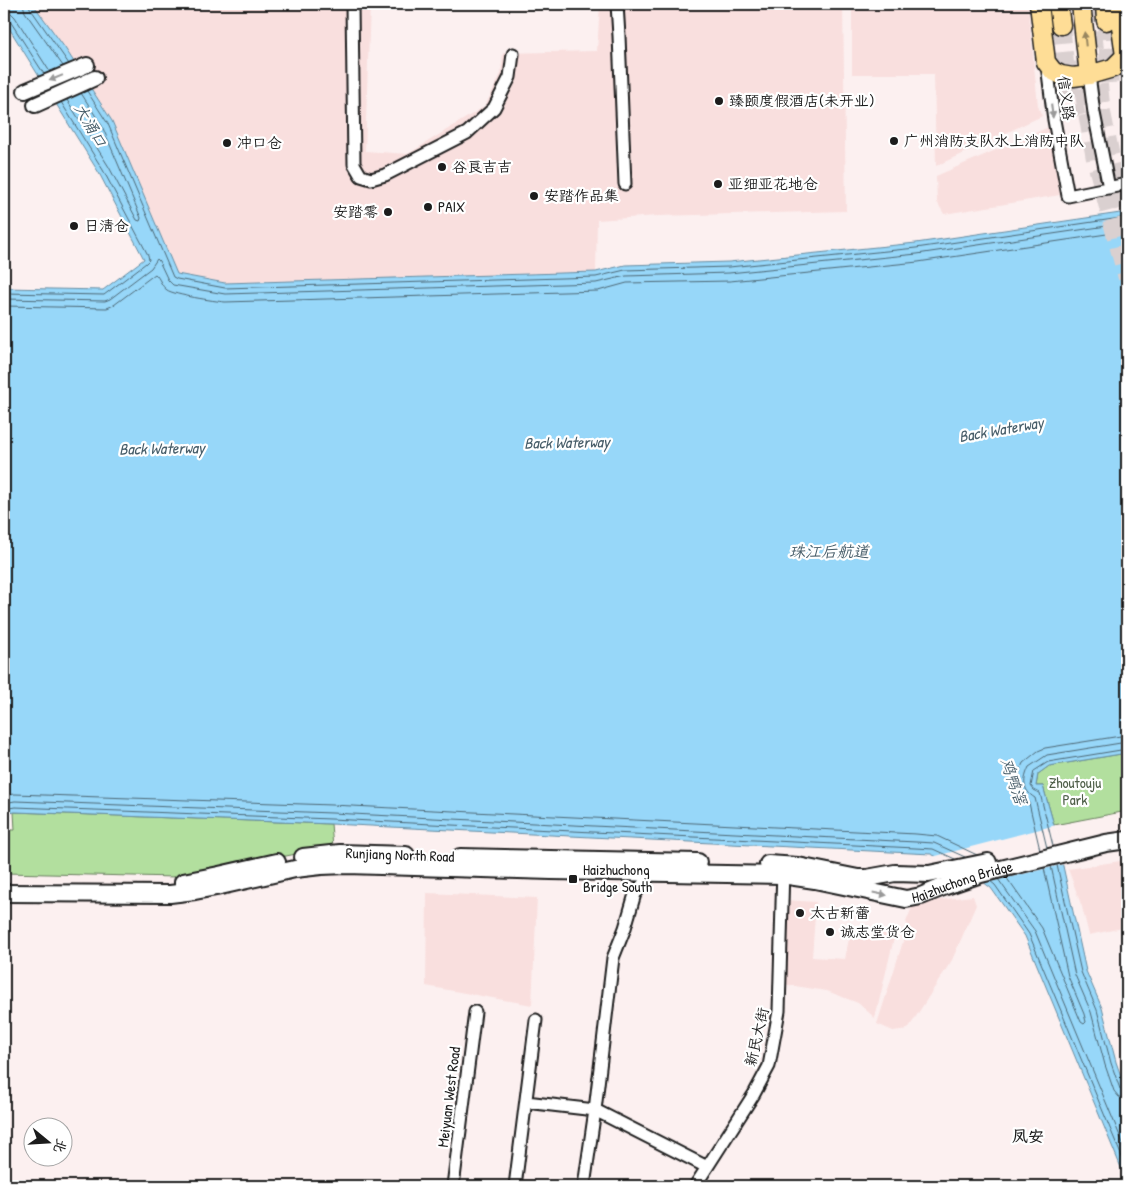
<svg xmlns="http://www.w3.org/2000/svg" width="1131" height="1190" viewBox="0 0 1131 1190" font-family="'Patrick Hand','LXGW WenKai TC',sans-serif">
	<style>
		.built { fill: #f9dfde }
		.green { fill: #b2df9e; stroke: #677e5d }
		.water { fill: #97d7f9; stroke: #668ca1 }
		.pier { fill: #fcf0f0 }
		.lines { fill: none; stroke-linecap: round; stroke-linejoin: round }
		.shore { stroke: #4d6774; stroke-width: 1 }
		.primary-tunnel { stroke: #dad0d0; stroke-width: 18; stroke-dasharray: 18 9; stroke-linecap: butt }
		.minor-casing { stroke: #1c1c1c; stroke-width: 15 }
		.tertiary-casing { stroke: #1c1c1c; stroke-width: 18 }
		.secondary-casing { stroke: #1c1c1c; stroke-width: 20 }
		.primary-casing { stroke: #1c1c1c; stroke-width: 21 }
		.minor { stroke: #fff; stroke-width: 11 }
		.tertiary { stroke: #fff; stroke-width: 14 }
		.secondary { stroke: #fff; stroke-width: 16 }
		.primary { stroke: #fedd96; stroke-width: 18 }
		.oneway { fill: #98865f }
		.oneway2 { fill: #999 }
		.poi-dot { fill: #1c1c1c; stroke: #fff; stroke-width: 2 }
		.labels { text-anchor: middle; stroke-width: 4.5; stroke-linejoin: round; paint-order: stroke }
		.street-label { font-size: 15px; fill: #1c1c1c; stroke: #fff }
		.poi-label { font-size: 15px; fill: #1c1c1c; stroke: #fff; text-anchor: start }
		.park-label { font-size: 15px; fill: #50604a; stroke: #fff }
		.water-label { font-size: 16px; font-style: italic; fill: #475d69; stroke: #fff }
		.neighbourhood-label { font-size: 16px; font-weight: bold; fill: #1c1c1c; stroke: #fff }
	</style>
	<rect width="100%" height="100%" fill="#fcf0f0"/>
	<filter id="ink" filterUnits="userSpaceOnUse"><feTurbulence type="fractalNoise" baseFrequency=".02" numOctaves="2"/><feDisplacementMap in="SourceGraphic" scale="10" xChannelSelector="R" yChannelSelector="G"/><feConvolveMatrix kernelMatrix="1 2 1 2 8 2 1 2 1" color-interpolation-filters="sRGB"/></filter>
	<g filter="url(#ink)">
		<!-- built -->
		<path class="built" d="M33 4H370L365 151 408 154 485 106 501 74 503 53 597 51 600 4H843L846 211 658 216 597 220 596 272 226 283 177 274 112 121 65 48Z
			M852 4H1028L1038 106 1042 116 936 166 934 74H852Z
			M1051 126 1060 195 944 214 937 202 936 176Z
			M1127 860V927L1089 935 1082 907 1068 869Z
			M427 893 537 898 532 1005 426 986Z
			M973 896 976 905 952 960 908 1029 893 1031 877 1024 908 926 906 922 913 905 946 899Z
			M785 900 816 902 812 957 845 959 850 933 895 934 875 1018 858 1003 827 991 782 984Z"/>
		<!-- green -->
		<path class="green" d="M1127 753V811L1054 825 1043 786H1036L1038 774 1049 766Z
			M14 812 331 824 333 847 176 877 5 873 6 830H15Z"/>
		<!-- water -->
		<path class="water" d="M4 4H33L65 48 112 121 177 274 225 283 596 272 625 265 729 262 916 243 1127 212V753L1049 766 1038 774 1036 786H1043L1054 825 1086 971 1102 1008 1116 1062 1127 1093V1182L1025 936 991 888 971 873 931 854 331 824 15 812 4 814V288L103 290 144 259 99 173 4 20Z"/>
		<!-- pier -->
		<path class="pier" d="M1056 825 1065 864 982 884 970 875 932 857Z"/>
		<g class="lines">
			<!-- shore -->
			<path class="shore" d="M23 4 25 12 63 66
				M29 4 30 8 69 64
				M4 12 11 13 15 17 50 72
				M4 18H7L10 21 44 74
				M87 91 108 124 173 277 177 279 225 288 596 277 625 270 729 267 916 248 1127 217
				M67 100 109 167 137 220 140 221 141 218 102 126 81 93
				M4 293 104 295 146 263 149 260 148 255 103 170 61 102
				M4 299 105 301 110 299 151 268 157 259 159 261 168 280 173 285 225 294 596 283 626 276 729 273 917 254 1127 223
				M4 306 107 308 114 305 155 274C160 278 161 286 167 290 174 295 214 301 225 302L598 291 627 283 730 281 918 262 1127 231
				M4 795 15 794 332 805 916 834 937 836 977 855
				M4 803 15 801 332 813 916 842 934 843 965 857
				M4 809 15 807 331 819 915 848 933 849 955 859
				M1053 846 1040 793 1034 790 1031 786 1034 771 1048 762 1127 749
				M1047 848 1035 798C1022 790 1023 780 1029 767L1047 755 1127 742
				M1040 850 1029 803 1020 795 1017 784 1020 770 1023 763 1038 751 1045 748 1127 735
				M1057 865 1081 972 1097 1010 1111 1063 1120 1089 1123 1092H1127
				M1051 866 1075 975 1091 1012 1105 1065 1114 1091 1119 1097 1127 1099
				M1006 877 1042 928 1081 1022 1084 1024 1086 1022 1084 1014 1068 976 1044 868
				M998 879 1035 931 1127 1153
				M990 881 995 885 1029 934 1127 1169"/>
			<!-- primary-tunnel -->
			<path class="primary-tunnel" d="M1090 4 1102 113 1120 199 1127 226
				M1106 21 1110 83
				M1061 25 1066 72 1077 116
				M1081 61 1084 95 1095 159 1127 278"/>
			<!-- minor casing -->
			<g class="minor-casing">
				<path id="minor" d="M352 4 354 164 361 176 371 179 385 175 467 133 494 108 510 77 513 54
					M617 4 619 36 625 184
					M1047 65 1054 120 1068 196 1127 184
					M1089 75 1094 113 1109 188
					M526 1102 595 1110 707 1167
					M453 1186 475 1012
					M515 1186 536 1020
					M584 1186 595 1110 613 958 625 928 635 894 652 873
					M695 1186 754 1094 769 1066 779 1011 783 868"/>
			</g>
			<!-- tertiary casing -->
			<g class="tertiary-casing">
				<path id="tertiary" d="M25 91 87 65
					M35 105 95 78"/>
			</g>
			<!-- secondary casing -->
			<g class="secondary-casing">
				<g id="secondary">
					<path d="M303 857 340 853 406 855"/>
					<path d="M460 857 698 862"/>
					<path d="M768 864 798 866 858 878H867L895 873 929 874 988 862"/>
					<path d="M183 882 219 875 277 862"/>
					<path id="s1" d="M4 893 170 894 195 891 216 887 295 869 321 866 347 865 551 871 782 875 815 880 906 899 921 896 943 887 981 874 1106 843 1127 840"/>
				</g>
			</g>
			<!-- primary casing -->
			<g class="primary-casing">
				<path id="primary" d="M1039 4 1046 62 1053 71 1061 75 1073 77 1089 75 1113 68 1125 56 1118 4
					M1058 4 1061 25
					M1081 4 1089 75
					M1105 4 1106 21"/>
			</g>
			<!-- minor -->
			<use href="#minor" class="minor"/>
			<!-- tertiary -->
			<use href="#tertiary" class="tertiary"/>
			<!-- secondary -->
			<use href="#secondary" class="secondary"/>
			<!-- primary -->
			<use href="#primary" class="primary"/>
		</g>
		<!-- one-way arrows -->
		<defs><path id="oneway-solid" d="M-6-.8H1V-3.2L6.5 0L1 3.2V.8H-6Z" transform="scale(1.25)"/></defs>
		<use class="oneway" href="#oneway-solid" transform="translate(1085 39) rotate(-96)"/>
		<g class="oneway2">
			<use href="#oneway-solid" transform="translate(56 78) rotate(158)"/>
			<use href="#oneway-solid" transform="translate(1052 111) rotate(83)"/>
			<use href="#oneway-solid" transform="translate(880 894) rotate(11)"/>
		</g>
	</g>
	<!-- markers -->
	<g class="poi-dot">
		<circle cx="719" cy="101" r="5"/>
		<circle cx="894" cy="141" r="5"/>
		<circle cx="227" cy="143" r="5"/>
		<circle cx="442" cy="167" r="5"/>
		<circle cx="718" cy="184" r="5"/>
		<circle cx="534" cy="196" r="5"/>
		<circle cx="428" cy="207" r="5"/>
		<circle cx="388" cy="212" r="5"/>
		<circle cx="74" cy="226" r="5"/>
		<rect x="568" y="874" width="10" height="10" rx="2.5"/>
		<circle cx="800" cy="913" r="5"/>
		<circle cx="830" cy="932" r="5"/>
	</g>
	<g class="labels">
		<!-- street labels -->
		<g class="street-label">
			<text transform="translate(1066 98) rotate(82)" y="5">信义路</text>
			<text transform="translate(400 855) rotate(2)" y="5">Runjiang North Road</text>
			<text dy="5" stroke="none"><textPath href="#s1" startOffset="966">Haizhuchong Bridge</textPath></text>
			<text transform="translate(757 1037) rotate(-77)" y="5">新民大街</text>
			<text transform="translate(449 1097) rotate(-83)" y="5">Meiyuan West Road</text>
		</g>
		<!-- poi labels -->
		<g class="poi-label">
			<text x="729" y="106">臻颐度假酒店(未开业)</text>
			<text x="904" y="146">广州消防支队水上消防中队</text>
			<text x="237" y="148">冲口仓</text>
			<text x="452" y="172">谷良吉吉</text>
			<text x="728" y="189">亚细亚花地仓</text>
			<text x="544" y="201">安踏作品集</text>
			<text x="438" y="212">PAIX</text>
			<text x="378" y="217" text-anchor="end">安踏零</text>
			<text x="84" y="231">日清仓</text>
			<text x="583" y="875">Haizhuchong<tspan x="583" dy="17">Bridge South</tspan></text>
			<text x="810" y="918">太古新蕾</text>
			<text x="840" y="937">诚志堂货仓</text>
		</g>
		<!-- park labels -->
		<g class="park-label">
			<text x="1075" y="788">Zhoutouju<tspan x="1075" dy="17">Park</tspan></text>
		</g>
		<!-- water labels -->
		<g class="water-label">
			<text transform="translate(91 125) rotate(60)" y="6">大涌口</text>
			<text transform="translate(1001 429) rotate(-10)" y="6">Back Waterway</text>
			<text transform="translate(567 442) rotate(-1)" y="6">Back Waterway</text>
			<text transform="translate(162 448) rotate(-1)" y="6">Back Waterway</text>
			<text x="829" y="557">珠江后航道</text>
			<text transform="translate(1014 781) rotate(71)" y="6">鸡鸭滘</text>
		</g>
		<!-- neighbourhood labels -->
		<g class="neighbourhood-label">
			<text x="1028" y="1142">凤安</text>
		</g>
	</g>
	<!-- margin -->
	<rect width="1131" height="1190" fill="none" stroke="#fff" stroke-width="20"/>
	<rect x="10" y="10" width="1111" height="1170" fill="none" stroke="#1c1c1c" stroke-width="2" filter="url(#ink)"/>
	<!-- north arrow -->
	<g transform="translate(48 1142) rotate(108)"><circle r="24" fill="#ffffff" stroke="#a4a4a4"/>
	<path d="M0-4L9 19L0 12L-9 19Z" fill="#1c1c1c"/>
	<text y="-8" font-size="14" font-weight="bold" text-anchor="middle" fill="#1c1c1c">北</text>
	</g>
</svg>
